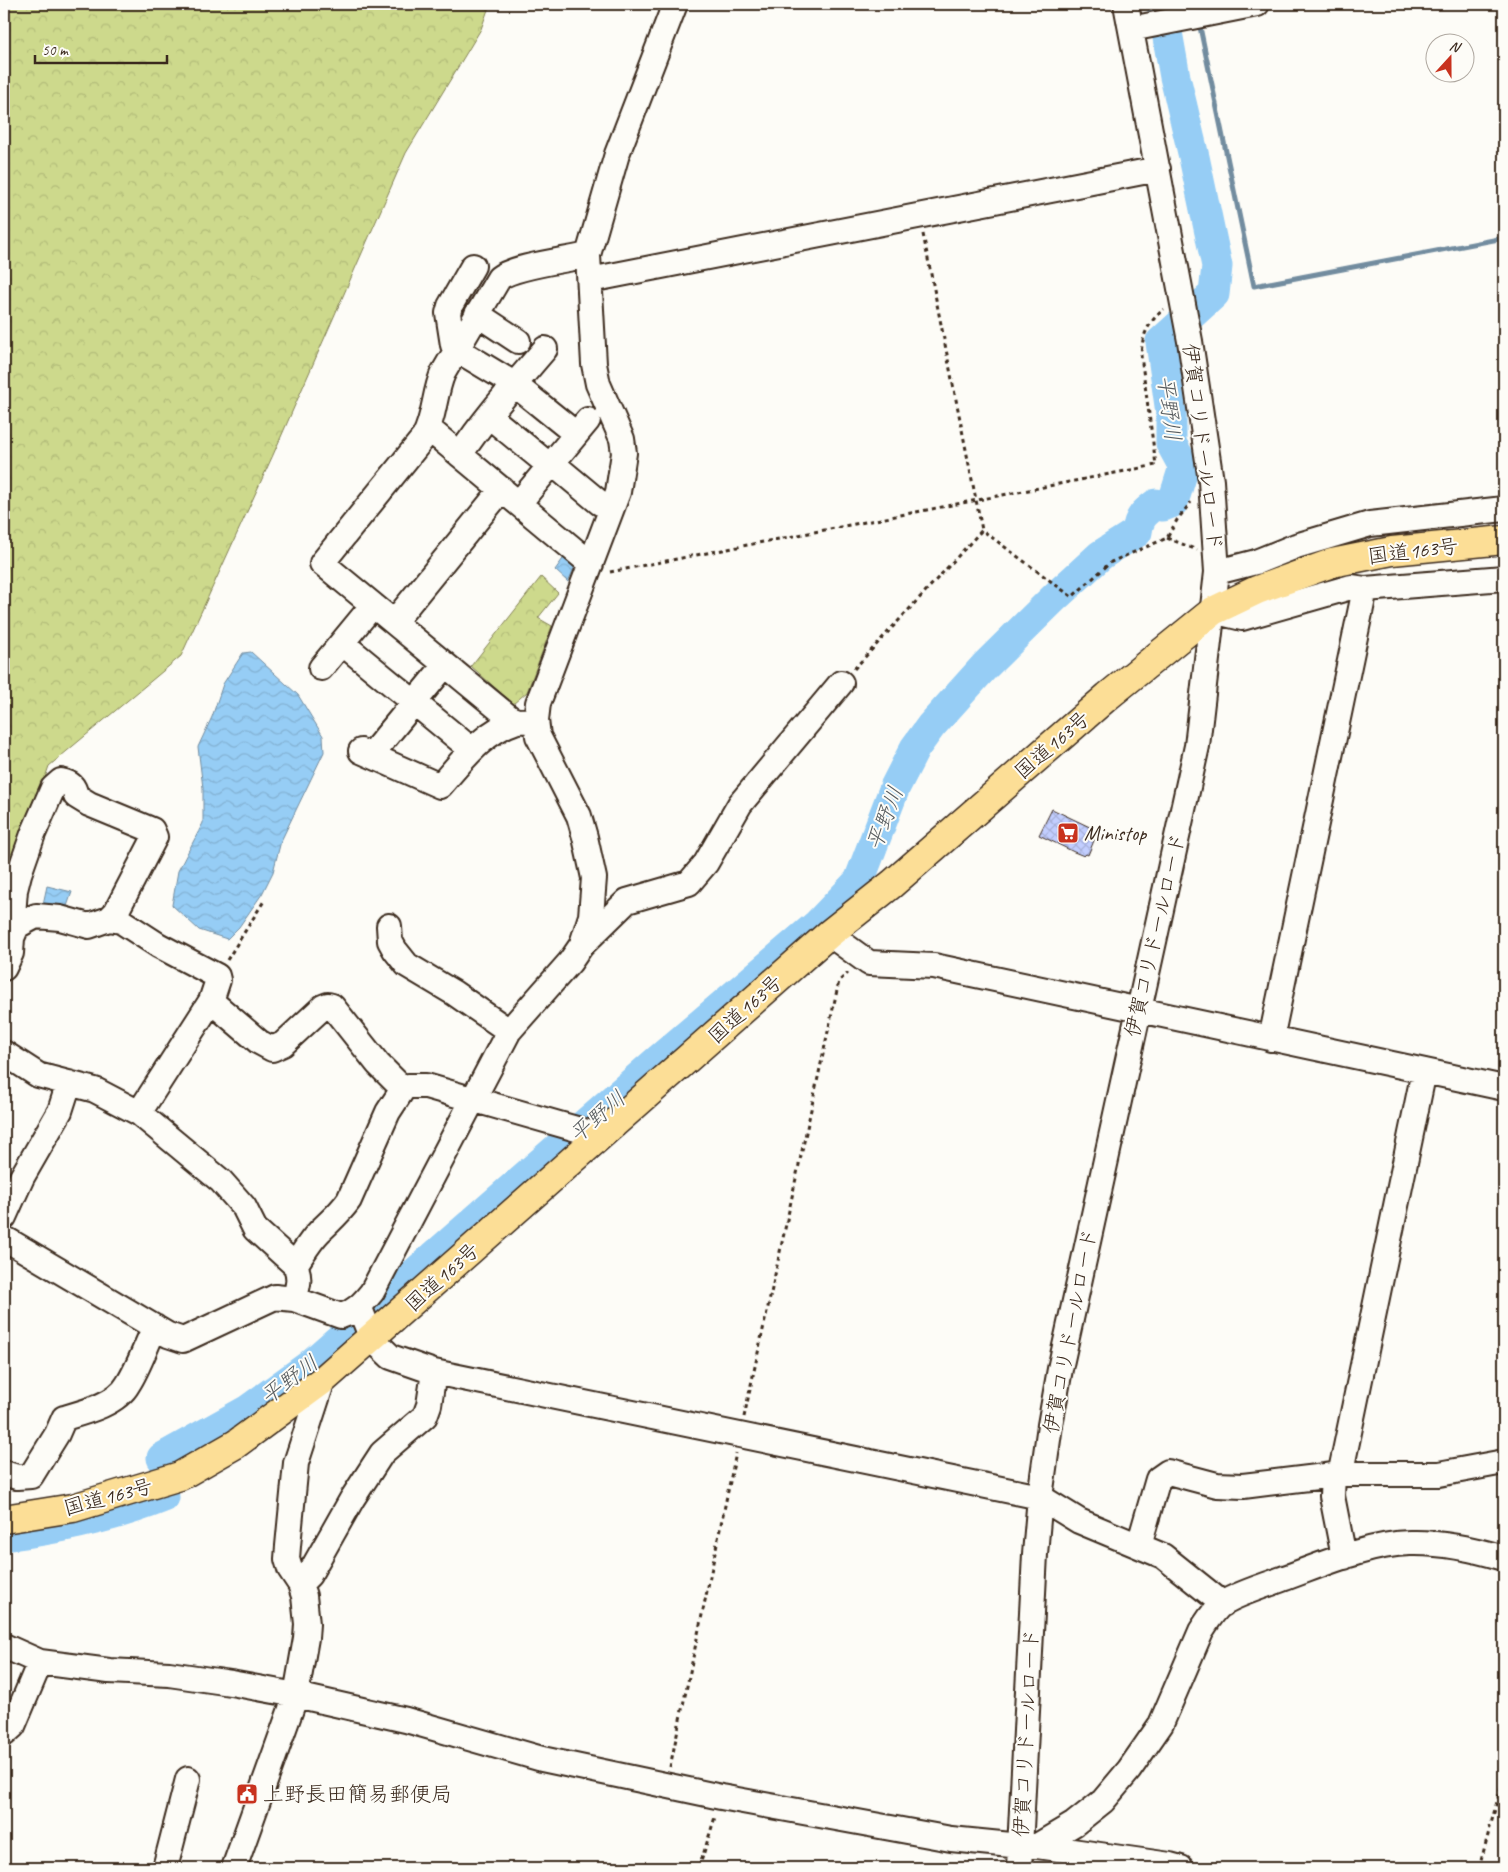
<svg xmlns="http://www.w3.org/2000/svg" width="1508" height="1872" viewBox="0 0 1508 1872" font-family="Caveat,'Klee One',sans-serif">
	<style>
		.forest { fill: url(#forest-crowns); stroke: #848255 }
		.water { fill: url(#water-waves); stroke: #728c9f }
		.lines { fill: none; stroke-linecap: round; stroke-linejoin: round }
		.stream { stroke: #728c9f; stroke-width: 5 }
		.river { stroke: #96cdf5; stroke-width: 31 }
		.building { fill: url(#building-cross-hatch); stroke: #3b2a1e }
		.minor-casing { stroke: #3b2a1e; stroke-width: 28 }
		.highway-casing { stroke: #3b2a1e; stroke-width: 31 }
		.path { stroke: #3b2a1e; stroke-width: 3; stroke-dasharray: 4 4; stroke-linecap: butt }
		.minor { stroke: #fdfcf7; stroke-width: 24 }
		.highway { stroke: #fcde96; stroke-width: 28 }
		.labels { text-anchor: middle; stroke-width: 4; stroke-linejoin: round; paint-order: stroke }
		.street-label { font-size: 21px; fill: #3b2a1e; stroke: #fdfcf7 }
		.poi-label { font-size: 21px; fill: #3b2a1e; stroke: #fdfcf7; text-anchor: start }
		.water-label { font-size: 22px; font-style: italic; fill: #565b5e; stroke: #fdfcf7 }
	</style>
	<defs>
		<pattern id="forest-crowns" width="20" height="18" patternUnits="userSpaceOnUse" patternTransform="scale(1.25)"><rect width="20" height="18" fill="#cdd98c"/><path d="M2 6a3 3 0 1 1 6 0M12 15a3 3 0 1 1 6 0" fill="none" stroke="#b1ba78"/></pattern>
		<pattern id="water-waves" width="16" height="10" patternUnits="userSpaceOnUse" patternTransform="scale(1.25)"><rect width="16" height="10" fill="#96cdf5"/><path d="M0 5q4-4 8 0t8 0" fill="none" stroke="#82b0d2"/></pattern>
		<pattern id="building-cross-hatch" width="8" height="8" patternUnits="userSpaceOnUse" patternTransform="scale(1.25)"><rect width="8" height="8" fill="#c2ceff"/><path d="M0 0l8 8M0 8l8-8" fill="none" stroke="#a8b1da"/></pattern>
	</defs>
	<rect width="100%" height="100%" fill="#fdfcf7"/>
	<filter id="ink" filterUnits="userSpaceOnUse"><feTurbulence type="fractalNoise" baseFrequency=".02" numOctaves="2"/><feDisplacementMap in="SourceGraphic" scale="10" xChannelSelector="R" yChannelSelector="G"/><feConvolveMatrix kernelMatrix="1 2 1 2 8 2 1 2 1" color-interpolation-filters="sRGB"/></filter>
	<g filter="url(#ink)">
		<!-- forest -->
		<path class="forest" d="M4 4H490L481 29 406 153 273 455 181 656 49 766 4 895Z
			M541 577 558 593 538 618 552 626 527 692 513 704 471 666Z"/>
		<!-- water -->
		<path class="water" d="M565 556 576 564 568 582 555 570Z
			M251 652 298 695 323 736 324 752 281 841 273 872 262 894 239 927 227 939 199 930 172 905 178 871 203 823V788L198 747 212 717 223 684 243 653Z
			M47 886 72 892 64 915 42 909Z"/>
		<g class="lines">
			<!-- stream -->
			<path class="stream" d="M1200 27 1254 286 1504 238"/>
			<!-- river -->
			<path class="river" d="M162 1458 248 1410 310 1365 655 1063 818 924 859 881 895 787 915 748 931 726 985 666 1055 597 1101 555 1137 532C1139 517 1144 513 1156 504L1163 506 1173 502 1184 467 1171 443V413L1161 342 1214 294 1217 266 1194 157 1175 77 1162 4
				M4 1536C58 1529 112 1518 164 1497"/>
		</g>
		<!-- building -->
		<path class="building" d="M1052 809 1098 831 1088 855 1086 854 1084 856 1074 852 1039 835Z"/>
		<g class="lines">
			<!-- minor casing -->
			<g class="minor-casing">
				<path id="minor" d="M1131 29 1257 4
					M473 266 450 306 448 313 453 345 456 349 514 384 576 434
					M590 280 1158 169
					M477 314 518 341
					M489 416 550 466
					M429 429 591 564
					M460 455C485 417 516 383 545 349
					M552 463 600 503
					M519 503 588 420
					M1217 572 1256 562 1296 546 1370 524 1504 509
					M1213 611 1242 618 1351 587 1365 589
					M394 622 502 489
					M342 643 472 750
					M321 668 373 605
					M536 720 517 721 510 718 322 563 424 437C435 417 434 393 443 373L499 278C514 266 568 260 588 255
					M361 751 440 786C462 761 484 731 517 721
					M371 755 445 665
					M17 926 13 915 15 890 19 874 33 834 53 788 61 781C71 783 74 786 76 796L89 804 152 830 155 837 116 912 109 919
					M389 926 390 941 395 950 407 965 454 993 509 1031
					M829 934 869 963 934 966 1504 1088
					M582 944 591 916 594 878 585 837 579 816 538 736 536 720 538 703 618 492 624 453 622 439 598 384 594 364 588 255 617 154 675 4
					M4 968 11 953 12 938 17 926 36 916 60 918 89 926 109 919 121 921 158 945 217 976 218 980 211 1001 139 1113
					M211 1001 259 1042 272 1049 283 1044 323 1007 328 1005 332 1006 378 1064 403 1089 408 1086H426L601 1136
					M1271 1039 1365 589 1504 578
					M4 1053 38 1075 95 1090 139 1113 221 1181 244 1207 255 1229 295 1265C301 1277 298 1287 294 1299
					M4 1217 22 1177 60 1111 69 1083
					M4 1238 168 1335 183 1340 275 1297 294 1299 341 1316C355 1312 363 1303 372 1292L509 1031 570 962 581 946 627 901 689 883 706 863 740 804 841 683
					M295 1265C303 1254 309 1242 319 1232 330 1221 340 1213 349 1200L388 1112 403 1089
					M359 1306 372 1339 391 1357 434 1372 1040 1497 1079 1521 1163 1556 1223 1604
					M4 1473 17 1477 31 1476 57 1434 64 1418C85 1412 117 1404 128 1384 139 1367 146 1345 155 1327
					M1342 1474V1466L1424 1071
					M1333 1475 1332 1496 1344 1557
					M1139 1545 1158 1479 1168 1472 1217 1485 1243 1486 1342 1474H1439L1504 1462
					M300 1584 309 1575 352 1499 382 1453 425 1416 429 1405 434 1372
					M4 1646 40 1662 109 1671 169 1674 231 1683 296 1695 406 1720 542 1759 721 1797 951 1839 1021 1846H1037L1170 1865 1181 1868
					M4 1734 13 1726 40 1662
					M1037 1846 1074 1824 1103 1801 1129 1770 1161 1724 1201 1631C1207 1622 1213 1611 1222 1604 1234 1595 1267 1585 1282 1579 1321 1565 1368 1544 1410 1543 1443 1542 1474 1549 1504 1558
					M165 1868 188 1779
					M234 1868 296 1695 306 1638 307 1624 304 1596 300 1584 290 1569 287 1559 288 1546 296 1463 323 1380
					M1019 1868 1035 1554 1040 1497 1050 1425 1060 1369 1197 746 1217 572 1211 481 1190 341 1126 4"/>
			</g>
			<!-- highway casing -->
			<g class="highway-casing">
				<path id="highway" d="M4 1519 73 1508 180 1476 236 1444 323 1380 829 934 892 884 1108 696 1213 611 1257 590 1332 563 1392 551 1504 540"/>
			</g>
			<!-- path -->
			<path class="path" d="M923 234 982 530
				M1167 538 1197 550
				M610 572 1156 465 1141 356C1142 334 1148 323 1164 309
				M854 669 982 530 1072 597 1111 562 1167 538 1177 520 1191 502
				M227 960 264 901
				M744 1417 839 981 848 973
				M670 1767 736 1453
				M699 1868 715 1817
				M1479 1868 1504 1776"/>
			<!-- minor -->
			<use href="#minor" class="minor"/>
			<!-- highway -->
			<use href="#highway" class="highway"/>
		</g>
	</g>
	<!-- icons -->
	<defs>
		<g id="supermarket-square" transform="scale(1.125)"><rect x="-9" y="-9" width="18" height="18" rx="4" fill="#c8321e" stroke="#fdfcf7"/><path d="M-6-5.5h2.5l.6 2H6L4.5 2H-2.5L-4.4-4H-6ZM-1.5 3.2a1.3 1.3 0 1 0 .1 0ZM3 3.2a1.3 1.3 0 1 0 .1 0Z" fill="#fff"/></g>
		<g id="civic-square" transform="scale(1.125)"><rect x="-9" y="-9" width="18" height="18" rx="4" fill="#c8321e" stroke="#fdfcf7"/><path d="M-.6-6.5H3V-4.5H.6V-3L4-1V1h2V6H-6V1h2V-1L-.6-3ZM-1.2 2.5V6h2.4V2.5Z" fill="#fff"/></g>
	</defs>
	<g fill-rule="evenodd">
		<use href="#supermarket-square" x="1068" y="833"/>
		<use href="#civic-square" x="247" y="1794"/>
	</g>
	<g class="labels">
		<!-- street labels -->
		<g class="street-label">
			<text transform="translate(1203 447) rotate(83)" y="7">伊賀コリドールロード</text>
			<text transform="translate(1413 551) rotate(-7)" y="7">国道163号</text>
			<text transform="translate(1052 745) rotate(-41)" y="7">国道163号</text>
			<text transform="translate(1155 935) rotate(-77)" y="7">伊賀コリドールロード</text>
			<text transform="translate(745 1009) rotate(-42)" y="7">国道163号</text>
			<text transform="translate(442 1277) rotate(-42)" y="7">国道163号</text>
			<text transform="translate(1070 1331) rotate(-79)" y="7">伊賀コリドールロード</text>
			<text transform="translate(108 1497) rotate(-15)" y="7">国道163号</text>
			<text transform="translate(1026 1733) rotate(-87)" y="7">伊賀コリドールロード</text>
		</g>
		<!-- poi labels -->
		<g class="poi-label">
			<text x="1084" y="840">Ministop</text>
			<text x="263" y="1801">上野長田簡易郵便局</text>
		</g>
		<!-- water labels -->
		<g class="water-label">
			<text transform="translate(1170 408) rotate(83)" y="8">平野川</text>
			<text transform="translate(884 818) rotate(-69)" y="8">平野川</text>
			<text transform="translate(597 1116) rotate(-41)" y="8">平野川</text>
			<text transform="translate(289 1379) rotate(-37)" y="8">平野川</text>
		</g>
	</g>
	<!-- margin -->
	<rect width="1508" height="1872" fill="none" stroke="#fdfcf7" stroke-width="20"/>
	<rect x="10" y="10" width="1488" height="1852" fill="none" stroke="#3b2a1e" stroke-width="2" filter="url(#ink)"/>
	<!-- north arrow -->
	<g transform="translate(1450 58) rotate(21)"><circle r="24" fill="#fdfcf7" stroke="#afa8a0"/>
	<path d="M0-4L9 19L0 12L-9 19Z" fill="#c8321e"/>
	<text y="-8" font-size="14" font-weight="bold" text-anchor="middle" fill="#3b2a1e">N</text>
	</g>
	<!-- scale -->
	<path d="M35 55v8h132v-8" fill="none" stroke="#3b2a1e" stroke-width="2.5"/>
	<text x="42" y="55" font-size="15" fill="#3b2a1e" stroke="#fdfcf7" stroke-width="4" paint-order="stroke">50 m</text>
</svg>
